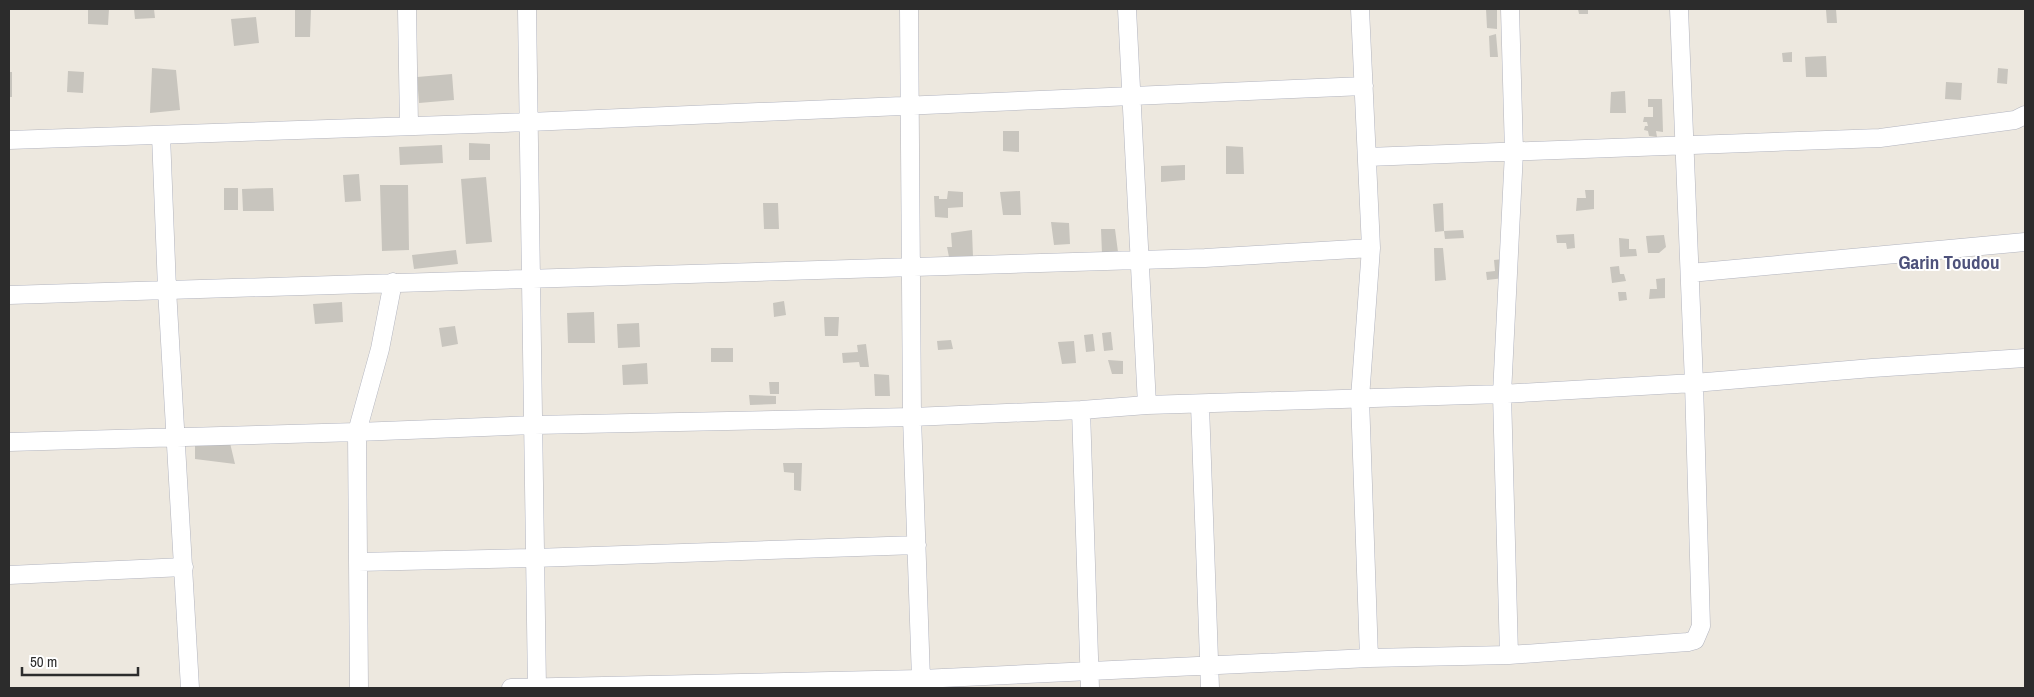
<svg xmlns="http://www.w3.org/2000/svg" width="2034" height="697" viewBox="0 0 2034 697" font-family="'Archivo Narrow',sans-serif">
	<style>
		.building { fill: #c8c5be }
		.lines { fill: none; stroke-linecap: round; stroke-linejoin: round }
		.minor-casing { stroke: #b2b4bf; stroke-width: 19 }
		.minor { stroke: #fff; stroke-width: 18 }
		.labels { text-anchor: middle; stroke-width: 4; stroke-linejoin: round; paint-order: stroke }
		.neighbourhood-label { font-size: 19px; font-weight: bold; fill: #4e527b; stroke: #fff }
	</style>
	<rect width="100%" height="100%" fill="#ede8df"/>
	<!-- building -->
	<path class="building" d="M88 9H109L108 25 88 24Z
		M134 9H154L155 18 135 19Z
		M295 9H311L310 37H295Z
		M1486 9H1497V29L1487 28Z
		M1578 9H1588V14H1579Z
		M1836 9 1837 23H1827L1826 10Z
		M256 17 259 43 234 46 231 19Z
		M1496 34 1498 57H1490L1489 36Z
		M1792 52V62H1783L1782 53Z
		M1826 56 1827 77H1806L1805 57Z
		M152 68 176 70 180 110 150 113Z
		M1998 68 2008 69 2007 84 1997 83Z
		M68 71 84 72 83 93 67 92Z
		M9 72H12V97H9Z
		M452 74 454 100 419 103 417 77Z
		M1946 82 1962 83 1961 100 1945 99Z
		M1625 91 1626 113H1610L1611 92Z
		M1648 99H1662L1663 132 1656 131 1657 137 1649 136 1648 131 1644 130 1645 126H1648L1647 122H1643L1644 117H1653V107H1648Z
		M1003 131H1019V152L1003 151Z
		M469 143 490 144V160H469Z
		M442 145 443 163 400 165 399 147Z
		M1226 146 1243 147 1244 174H1226Z
		M1185 165V180L1161 182V166Z
		M359 174 361 201 345 202 343 175Z
		M486 177 492 242 466 244 461 179Z
		M380 185H408L409 250 382 251Z
		M224 188H238V210H224Z
		M273 188 274 211H243L242 189Z
		M1585 190H1594V209L1576 211 1577 198H1586Z
		M948 191 963 192V207L948 208V218L935 217 934 196H939V199H947Z
		M1020 191 1021 215H1003L1000 192Z
		M763 203H778L779 229H764Z
		M1443 203 1444 231 1435 232 1433 204Z
		M1051 222 1069 223 1070 244 1054 245Z
		M1101 229H1115L1118 252 1102 254Z
		M972 230 973 257H949L947 247H952L951 233Z
		M1463 230 1464 238 1445 239 1444 231Z
		M1574 234 1575 248 1567 249 1566 243H1557L1556 235Z
		M1664 235 1666 247 1659 253H1648L1646 236Z
		M1619 238 1629 239V249H1636L1637 256 1620 257Z
		M1434 248H1443L1446 280 1435 281Z
		M456 250 458 264 414 269 412 255Z
		M1503 259 1504 278 1487 280 1486 272 1495 271 1494 260Z
		M1619 266 1620 274H1624L1626 281 1612 283 1610 267Z
		M1665 278V298L1649 299 1650 289H1657L1656 279Z
		M1618 292H1626L1627 300 1619 301Z
		M784 301 786 315 774 317 773 303Z
		M342 302 343 322 315 324 313 304Z
		M594 312 595 343H568L567 313Z
		M824 317H839L838 336H825Z
		M639 323 640 347 618 348 617 324Z
		M455 326 458 344 442 347 439 328Z
		M1111 332 1113 350 1104 351 1102 333Z
		M1093 334 1095 351 1086 352 1084 335Z
		M951 340 953 349 938 350 937 341Z
		M1074 341 1076 363 1062 364 1058 342Z
		M866 344 869 367H860L859 362 843 363 842 353 858 352 857 345Z
		M711 348H733V362H711Z
		M1108 360 1123 361V374H1112Z
		M647 363 648 384 623 385 622 365Z
		M874 374 889 375 890 396H875Z
		M769 382H779V394H770Z
		M749 395 776 396V404L750 405Z
		M230 443 235 464 195 459V445Z
		M783 463H802L801 491 794 490V473L784 472Z"/>
	<g class="lines">
		<!-- minor casing -->
		<g class="minor-casing">
			<path id="minor" d="M407 9 409 126
				M527 9 537 688
				M909 9 912 417 921 679
				M1127 9 1147 405
				M1360 9 1371 248 1360 398 1369 658
				M161 135 167 289 190 688
				M9 140 529 122 1364 86
				M1367 157 1880 138 2015 120 2025 115
				M1690 273 2025 242
				M9 295 1205 258 1371 248
				M1200 405 1210 688
				M1081 410 1090 688
				M9 442 357 432 534 425 912 417 1081 410 1147 405 1502 394 1694 383 1872 368 2025 358
				M358 562 534 558 917 545
				M9 575 184 567
				M1509 655 1502 394 1514 152 1510 9
				M359 688 357 432 380 349 393 282
				M511 688 921 679 1369 658 1509 655 1688 642 1695 640 1701 626 1694 383 1679 9"/>
		</g>
		<!-- minor -->
		<use href="#minor" class="minor"/>
	</g>
	<g class="labels">
		<!-- neighbourhood labels -->
		<g class="neighbourhood-label">
			<text x="1949" y="269">Garin Toudou</text>
		</g>
	</g>
	<!-- border -->
	<rect width="2034" height="697" fill="none" stroke="#2c2c2c" stroke-width="20"/>
	<!-- scale -->
	<path d="M22 667v8h116v-8" fill="none" stroke="#2c2c2c" stroke-width="2.5"/>
	<text x="30" y="667" font-size="15" fill="#2c2c2c" stroke="#ffffff" stroke-width="4" paint-order="stroke">50 m</text>
</svg>
